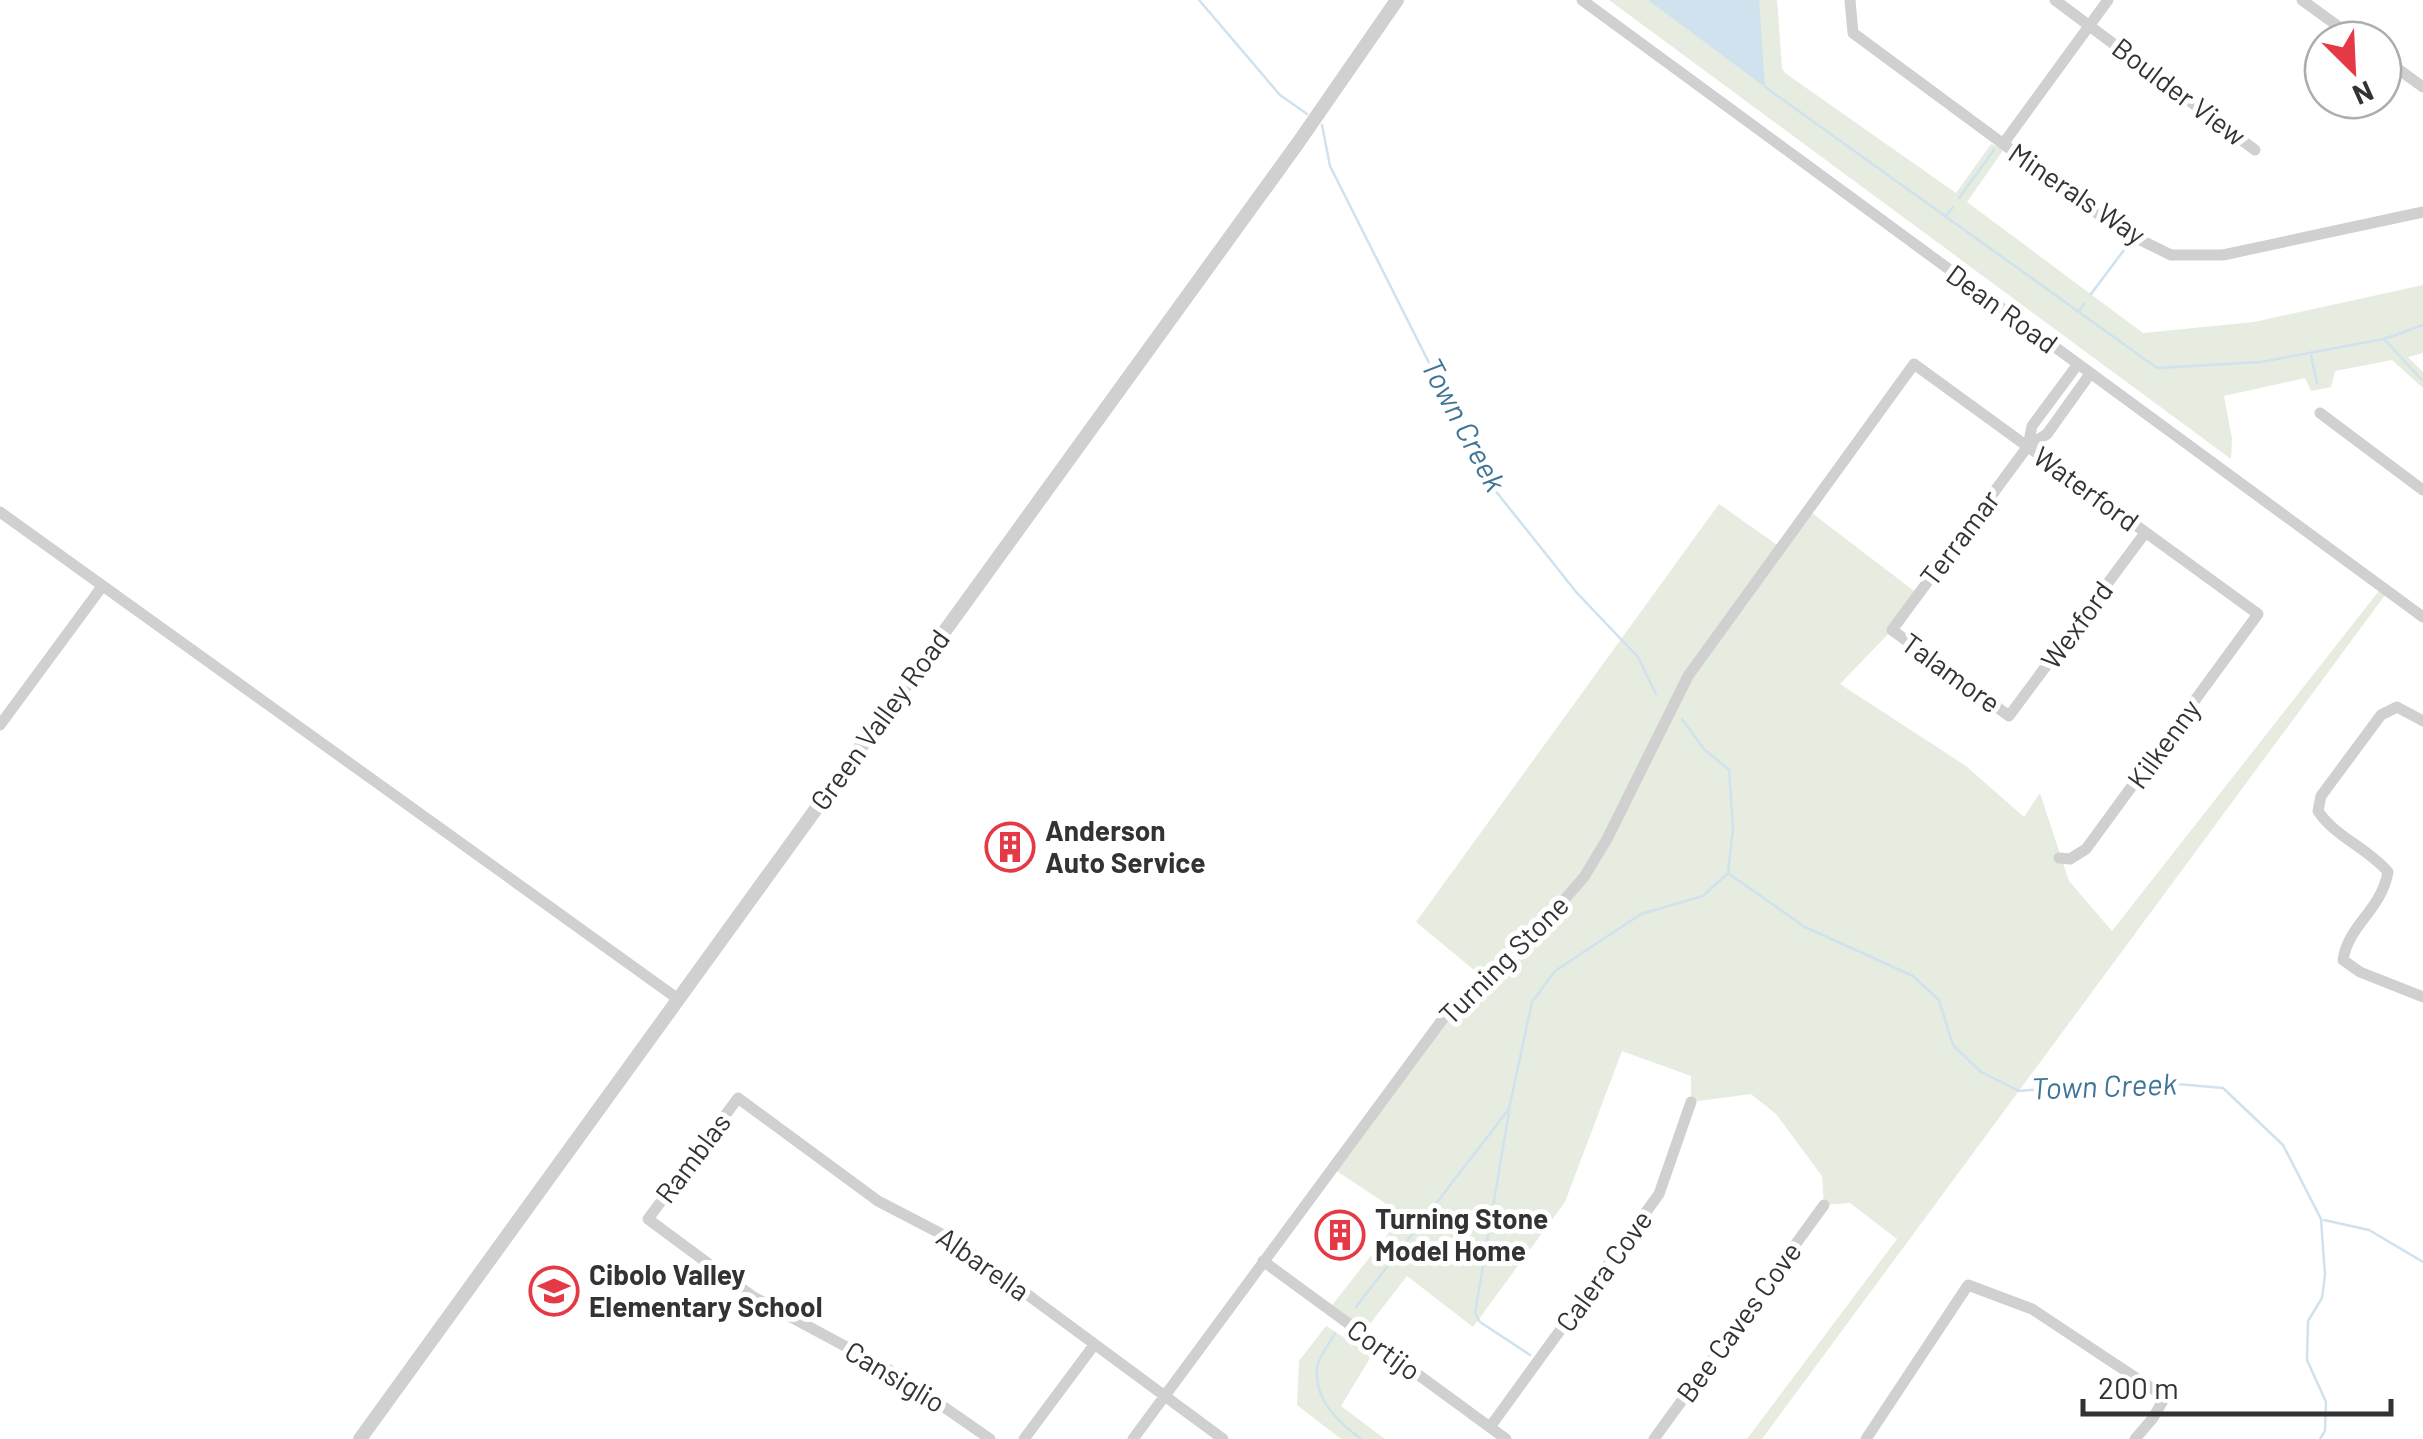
<svg xmlns="http://www.w3.org/2000/svg" width="2423" height="1439" viewBox="0 0 2423 1439" font-family="Barlow,sans-serif">
	<style>
		.green { fill: #e6ecdf }
		.water { fill: #cfe2ee }
		.lines { fill: none; stroke-linecap: round; stroke-linejoin: round }
		.stream { stroke: #cfe2ee; stroke-width: 2.5 }
		.minor { stroke: #d0d0d0; stroke-width: 11 }
		.tertiary { stroke: #d0d0d0; stroke-width: 14 }
		.labels { text-anchor: middle; stroke-width: 10; stroke-linejoin: round; paint-order: stroke }
		.street-label { font-size: 28px; fill: #333; stroke: #fff }
		.poi-label { font-size: 28px; font-weight: bold; fill: #333; stroke: #fff; text-anchor: start }
		.water-label { font-size: 30px; font-style: italic; fill: #3f7597; stroke: #fff }
	</style>
	<rect width="100%" height="100%" fill="#fff"/>
	<!-- green -->
	<path class="green" d="M1609 0H1777L1782 68 1785 73 1956 193 1991 144 2004 149 1967 202 2143 333 2254 322 2423 285V353L2408 357 2423 372V388L2392 360 2335 371 2331 387 2311 391 2305 378 2224 396 2232 439 2231 459Z
		M1719 504 1780 547 1808 510 1918 594 1892 630 1840 684 1966 766 2024 817 2040 793 2069 881 2112 931 2382 587 2388 591 1762 1439H1747L1897 1239 1850 1203 1824 1205 1822 1176 1776 1114 1751 1094 1691 1102V1076L1622 1051 1565 1202 1473 1327 1407 1276 1362 1334 1329 1309 1403 1215 1332 1168 1421 1046 1485 979 1416 922Z
		M1326 1326 1372 1355 1341 1406 1385 1439H1341L1297 1405 1299 1361Z"/>
	<!-- water -->
	<path class="water" d="M1648 0H1759L1765 87Z"/>
	<g class="lines">
		<!-- stream -->
		<path class="stream" d="M1199 0 1280 95 1307 114
			M1765 87 2157 368 2261 362 2384 339 2423 325
			M1322 125 1330 166 1490 484 1577 593 1638 657 1656 694
			M1959 198 1994 150
			M1945 217 1953 207
			M2091 294 2127 246
			M2078 312 2085 303
			M2384 339 2423 381
			M2311 356 2317 383
			M1682 719 1704 749 1729 770 1733 829 1728 873 1805 927 1913 976 1939 1000 1953 1045 1981 1072 2019 1091 2142 1081 2223 1088 2283 1145 2321 1219 2325 1275 2322 1298 2308 1321 2307 1360 2326 1402 2325 1431 2320 1439
			M1509 1112 1475 1313 1480 1322 1530 1355
			M2324 1220 2369 1230 2423 1262
			M1356 1307 1509 1109 1532 1002 1555 971 1641 914 1703 896 1727 874
			M1335 1333C1330 1343 1318 1357 1317 1368 1314 1400 1338 1422 1361 1439"/>
		<!-- minor -->
		<path class="minor" d="M1582 0 2423 617
			M1850 0 1853 33 2120 230 2171 255H2223L2423 212
			M2055 0 2255 150
			M2302 0 2357 40
			M2383 58 2423 87
			M2003 144 2108 0
			M2090 374 2047 434 2028 446 1892 630 2009 716 2145 533
			M2320 413 2423 490
			M2028 446 2032 426 2078 364
			M0 512 678 999
			M2423 721 2397 707 2381 715 2321 796 2318 811C2335 837 2368 848 2388 872 2381 911 2348 925 2343 960L2360 972 2423 997
			M0 725 101 588
			M1263 1261 1506 1439
			M1490 1427 1659 1194 1691 1102
			M990 1439 895 1373 752 1296 648 1219 738 1098 878 1201 955 1241 1223 1439
			M1024 1439 1094 1345
			M1133 1439 1445 1016 1537 931 1584 877 1607 839 1688 676 1914 364 2258 614 2086 849 2070 859 2059 858
			M1654 1439 1824 1205
			M1866 1439 1968 1285 2032 1309 2165 1397 2153 1418 2135 1439"/>
		<!-- tertiary -->
		<path class="tertiary" d="M360 1439 1298 143 1397 0"/>
	</g>
	<!-- icons -->
	<defs>
		<g id="building-ring" transform="scale(2.5)"><circle r="9.5" fill="#fff" stroke="#e63946" stroke-width="1.5"/><path d="M-4-6H4V6H1V3H-1V6H-4ZM-2.5-4.3h1.7v1.8h-1.7ZM.8-4.3h1.7v1.8H.8ZM-2.5-1h1.7V.8h-1.7ZM.8-1h1.7V.8H.8Z" fill="#e63946"/></g>
		<g id="school-ring" transform="scale(2.5)"><circle r="9.5" fill="#fff" stroke="#e63946" stroke-width="1.5"/><path d="M0-5L7-2L0 1L-7-2ZM-4 1L0 2.5L4 1V4Q0 6-4 4Z" fill="#e63946"/></g>
	</defs>
	<g fill-rule="evenodd">
		<use href="#building-ring" x="1010" y="847"/>
		<use href="#building-ring" x="1340" y="1235"/>
		<use href="#school-ring" x="554" y="1291"/>
	</g>
	<g class="labels">
		<!-- street labels -->
		<g class="street-label">
			<text transform="translate(2179 92) rotate(37)" y="10">Boulder View</text>
			<text transform="translate(2077 194) rotate(34)" y="10">Minerals Way</text>
			<text transform="translate(2002 309) rotate(36)" y="10">Dean Road</text>
			<text transform="translate(2086 489) rotate(36)" y="10">Waterford</text>
			<text transform="translate(1960 538) rotate(-53)" y="10">Terramar</text>
			<text transform="translate(2077 625) rotate(-54)" y="10">Wexford</text>
			<text transform="translate(1951 673) rotate(36)" y="10">Talamore</text>
			<text transform="translate(880 720) rotate(-54)" y="10">Green Valley Road</text>
			<text transform="translate(2164 744) rotate(-54)" y="10">Kilkenny</text>
			<text transform="translate(1504 960) rotate(-45)" y="10">Turning Stone</text>
			<text transform="translate(693 1158) rotate(-53)" y="10">Ramblas</text>
			<text transform="translate(983 1264) rotate(35)" y="10">Albarella</text>
			<text transform="translate(1604 1271) rotate(-54)" y="10">Calera Cove</text>
			<text transform="translate(1739 1322) rotate(-54)" y="10">Bee Caves Cove</text>
			<text transform="translate(1384 1350) rotate(36)" y="10">Cortijo</text>
			<text transform="translate(895 1377) rotate(31)" y="10">Cansiglio</text>
		</g>
		<!-- poi labels -->
		<g class="poi-label">
			<text x="1045" y="841">Anderson<tspan x="1045" dy="32">Auto Service</tspan></text>
			<text x="1375" y="1229">Turning Stone<tspan x="1375" dy="32">Model Home</tspan></text>
			<text x="589" y="1285">Cibolo Valley<tspan x="589" dy="32">Elementary School</tspan></text>
		</g>
		<!-- water labels -->
		<g class="water-label">
			<text transform="translate(1463 425) rotate(62)" y="10">Town Creek</text>
			<text transform="translate(2104 1087) rotate(-2)" y="10">Town Creek</text>
		</g>
	</g>
	<!-- north arrow -->
	<g transform="translate(2353 70) rotate(156)"><circle r="48" fill="#ffffff" stroke="#adadad" stroke-width="2.5"/>
	<path d="M0-8L18 38L0 25L-18 38Z" fill="#e63946"/>
	<text y="-15" font-size="28" font-weight="bold" text-anchor="middle" fill="#333333">N</text>
	</g>
	<!-- scale -->
	<path d="M2083 1399v15h308v-15" fill="none" stroke="#333333" stroke-width="5"/>
	<text x="2098" y="1399" font-size="30" fill="#333333" stroke="#ffffff" stroke-width="8" paint-order="stroke">200 m</text>
</svg>
